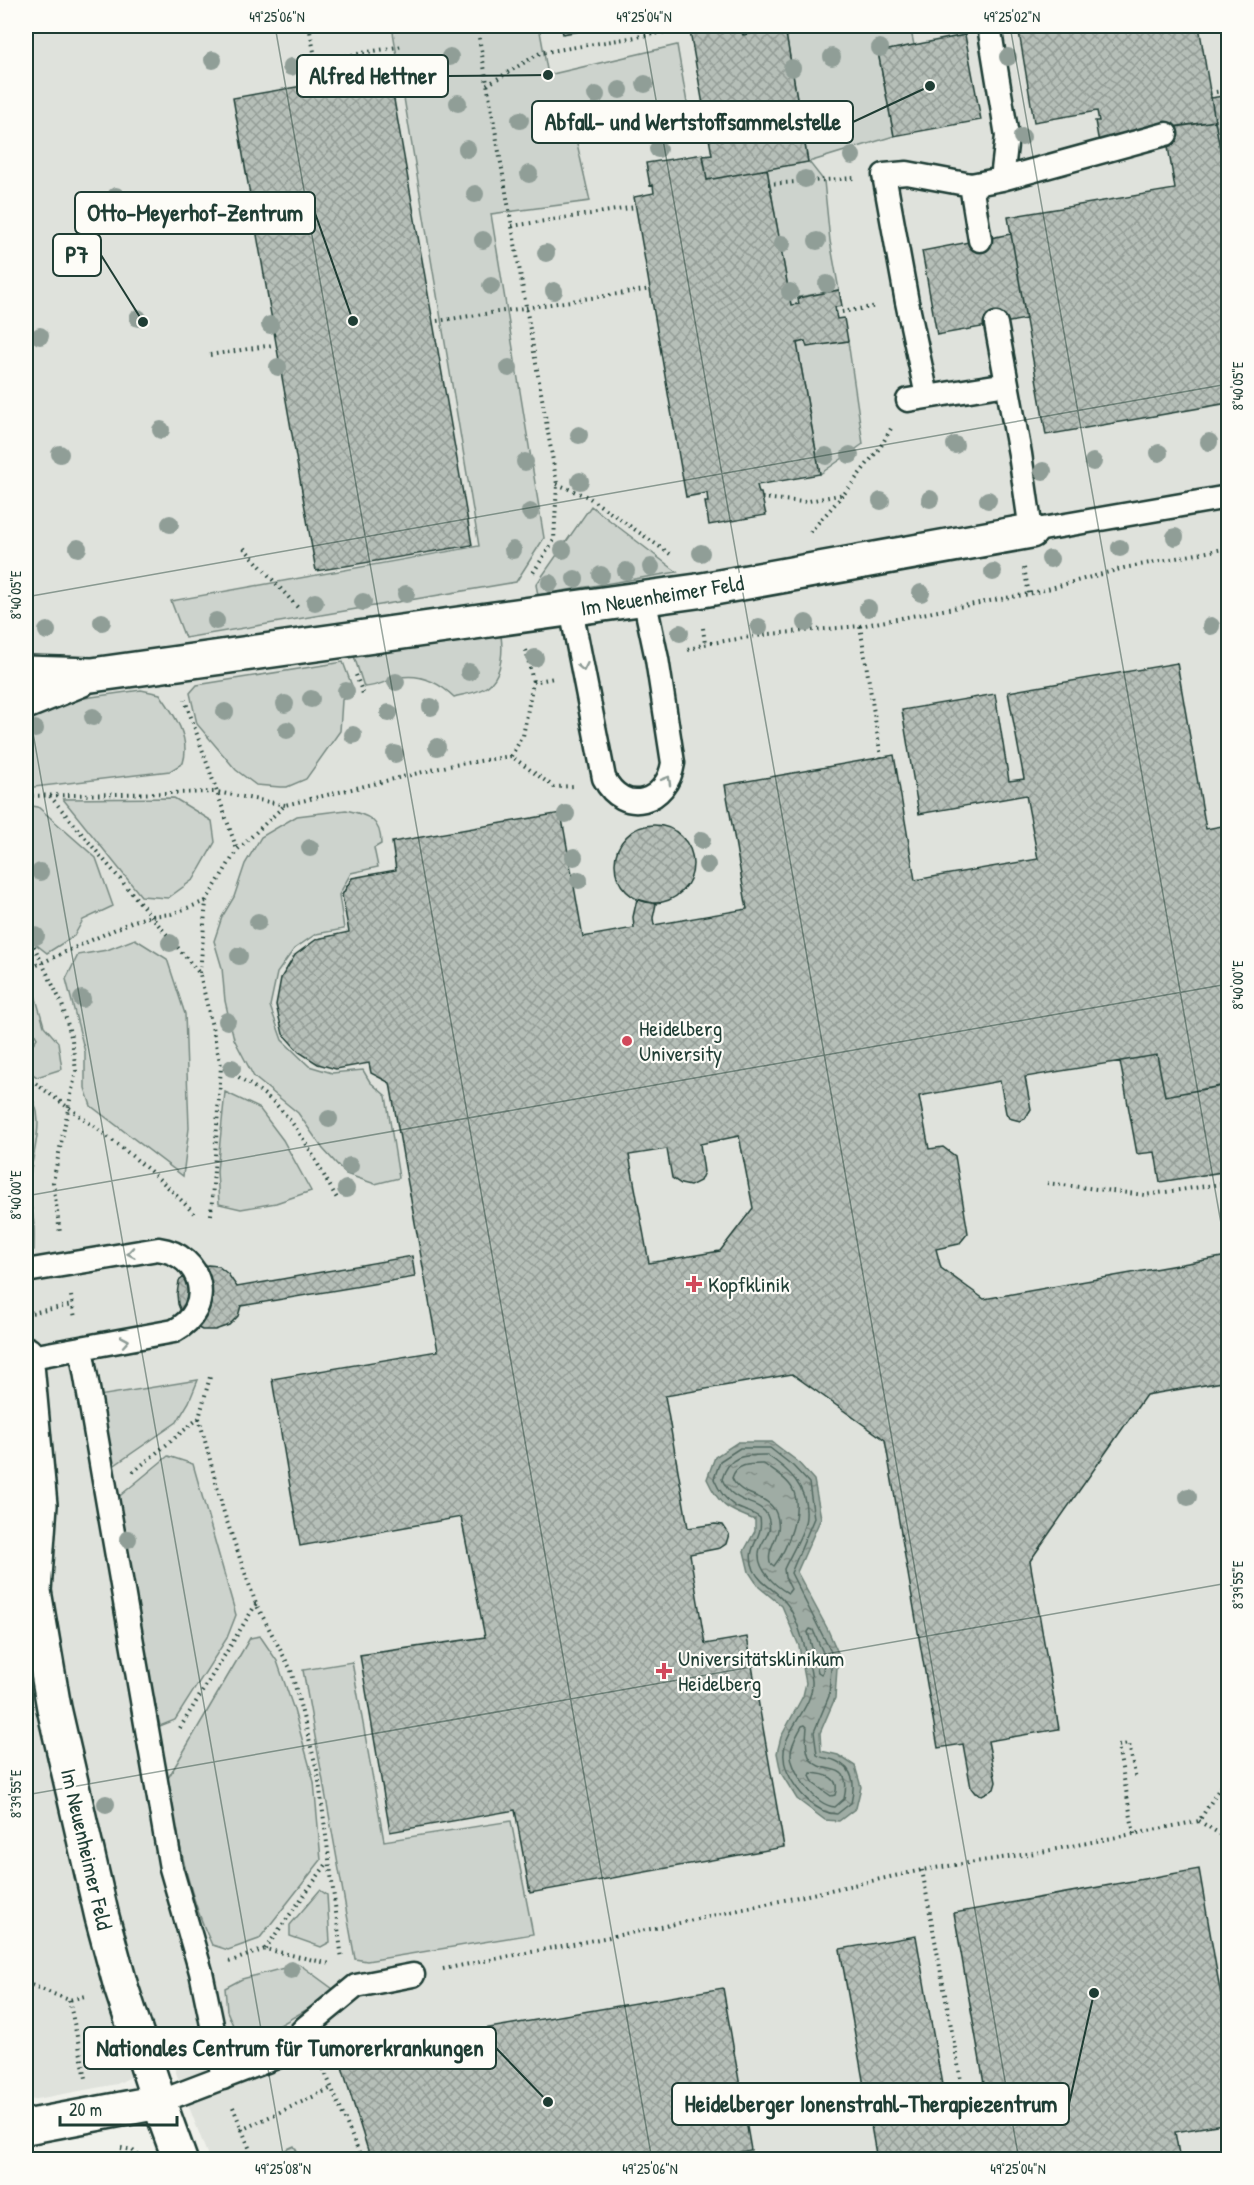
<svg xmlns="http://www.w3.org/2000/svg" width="1254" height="2185" viewBox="0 0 1254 2185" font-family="'Patrick Hand',sans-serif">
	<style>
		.built { fill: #dfe2dc }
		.grass { fill: #cdd3cd; stroke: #768880; stroke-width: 1.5 }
		.water { fill: url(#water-ripples); stroke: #6c8077; stroke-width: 1.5 }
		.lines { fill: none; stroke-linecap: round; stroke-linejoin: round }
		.shore { stroke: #526961; stroke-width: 1.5 }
		.building { fill: url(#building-cross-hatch); stroke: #1f3d34; stroke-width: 1.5; fill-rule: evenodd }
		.lane-casing { stroke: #1f3d34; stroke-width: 27 }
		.street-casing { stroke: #1f3d34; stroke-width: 38 }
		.path { stroke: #1f3d34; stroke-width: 4; stroke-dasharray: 1.5 4.5; stroke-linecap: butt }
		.lane { stroke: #fdfcf7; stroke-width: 22 }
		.street { stroke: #fdfcf7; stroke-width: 33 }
		.tree { fill: #909e97 }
		.oneway { stroke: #8e9c96 }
		.ticks { fill: none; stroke: #1f3d34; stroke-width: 1.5; stroke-opacity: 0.45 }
		.poi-dot { fill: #d1495b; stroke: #fdfcf7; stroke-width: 2 }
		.labels { text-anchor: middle; stroke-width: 4.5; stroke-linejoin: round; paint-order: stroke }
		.street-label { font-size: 22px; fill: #1f3d34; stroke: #fdfcf7 }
		.poi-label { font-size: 22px; fill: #1f3d34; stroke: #fdfcf7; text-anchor: start }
		.leader { fill: none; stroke: #1f3d34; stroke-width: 2 }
		.callout-dot { fill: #1f3d34; stroke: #fdfcf7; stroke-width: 2 }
		.callout { fill: #fdfcf7; stroke: #1f3d34; stroke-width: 2 }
		.callout-label { font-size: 24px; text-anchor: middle; font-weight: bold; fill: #1f3d34 }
		.neatline { fill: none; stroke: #1f3d34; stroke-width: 2 }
		.ticks-label { font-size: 15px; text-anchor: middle; fill: #1f3d34 }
	</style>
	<defs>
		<pattern id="water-ripples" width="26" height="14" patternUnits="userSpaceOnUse" patternTransform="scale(1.5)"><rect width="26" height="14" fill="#9faca4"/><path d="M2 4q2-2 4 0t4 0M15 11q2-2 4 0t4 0" fill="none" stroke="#818d86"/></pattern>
		<pattern id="building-cross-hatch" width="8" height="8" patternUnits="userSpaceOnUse" patternTransform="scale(1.5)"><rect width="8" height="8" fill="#b6bfb8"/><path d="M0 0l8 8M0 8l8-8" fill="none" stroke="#939c96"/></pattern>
	</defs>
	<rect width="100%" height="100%" fill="#f0f1eb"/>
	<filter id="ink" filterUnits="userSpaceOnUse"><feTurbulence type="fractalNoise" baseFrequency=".0167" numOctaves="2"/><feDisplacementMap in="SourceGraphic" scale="12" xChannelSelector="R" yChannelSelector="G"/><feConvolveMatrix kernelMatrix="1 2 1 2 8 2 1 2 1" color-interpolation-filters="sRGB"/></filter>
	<g filter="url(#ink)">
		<!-- built -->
		<path class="built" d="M26 26H1228V2159H209L170 2057 117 2084 26 2101Z"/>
		<!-- grass -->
		<path class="grass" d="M392 26H539L548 75 677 45 691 126 576 139 590 201 491 214 544 538 516 582 185 638 171 601 479 546Z
			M741 26H910L914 45 878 52 894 136 809 162 824 181 830 241 839 290 798 297 799 304 791 305 767 169 808 162 785 29 743 35Z
			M805 341 807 347 848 341 863 444 820 474 797 343Z
			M591 506 677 572 538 595 536 585Z
			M501 636C503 650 502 672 491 683 483 692 465 694 454 697 438 682 419 673 397 678 386 681 376 687 364 687L354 656Z
			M343 662 352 686 351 694 342 700 340 731 306 779 287 787H280L256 785 236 770 197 724 190 693 197 685Z
			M141 690 160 694C174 714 191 738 183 763L170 771 26 788V713L70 700Z
			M174 798 212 821 215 842 194 879 168 898 141 896 63 799Z
			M26 805 38 807 96 858 113 906 83 920 74 936 47 953 33 942 26 923Z
			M346 810C368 815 381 819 381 844L374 848 378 867 351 873 339 895 344 929 316 934 294 949 277 973 270 1006 282 1040 309 1066 332 1073 363 1070 370 1082 386 1096 399 1178 375 1184 346 1174 323 1149 298 1113 254 1077 234 1039 225 1001 222 968 214 941 222 917 234 897 245 864 261 837 297 816Z
			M135 939 167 959 185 1014 189 1128 183 1176 91 1106 85 1088V1052L66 979 78 955 107 950Z
			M26 984 35 995 44 1026 58 1042 62 1069 37 1077 26 1070V1053L37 1038 28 1023H26Z
			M26 1089C50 1116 31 1153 29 1184 28 1195 32 1207 33 1217 35 1228 34 1239 34 1250L26 1253Z
			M225 1092 259 1108 283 1140 311 1191 276 1203 241 1209 219 1204 217 1171Z
			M198 1380 189 1402 177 1422 109 1469 92 1397Z
			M168 1456 193 1464 236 1615 227 1638 175 1720 160 1726 127 1568 116 1499Z
			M260 1636 277 1661 294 1710 314 1782 321 1860 259 1939 228 1950 212 1945C187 1893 178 1836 167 1780L250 1638Z
			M352 1662 384 1841 511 1821 533 1934 367 1961 355 1959 303 1670Z
			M320 1890 327 1895 330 1942 321 1947 290 1936V1925Z
			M299 1964 337 1992 242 2047 227 2011 225 1988 242 1979Z
			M294 2146 301 2159H281L278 2153Z"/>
		<!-- water -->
		<path class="water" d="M738 1442H772L797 1461 814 1480 821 1518 797 1572 827 1628 838 1653 835 1698 820 1733 821 1751 838 1755 855 1766 861 1787 856 1808 839 1821 825 1820 797 1799 781 1773 777 1753 781 1737 803 1696 806 1683 799 1646 782 1606 759 1587 749 1572 744 1551 755 1531V1520C727 1509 720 1507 707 1479L715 1457Z"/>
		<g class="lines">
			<!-- shore -->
			<path class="shore" d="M740 1448H770L793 1466 809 1483 814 1518 791 1573 832 1654 829 1696 814 1732 817 1755C823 1759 830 1758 836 1761 855 1769 855 1786 851 1803L837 1814C816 1814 795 1790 787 1771 772 1734 814 1714 812 1681 810 1662 798 1617 786 1603 777 1590 761 1585 754 1570 744 1546 764 1540 760 1518 753 1512 744 1511 736 1507 725 1500 719 1491 714 1479L720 1461Z
				M767 1455C789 1470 808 1487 806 1516 806 1530 790 1555 784 1569L785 1577 791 1589 788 1593C775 1586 758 1570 759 1554 759 1540 776 1534 767 1515 760 1500 733 1506 722 1479 729 1454 745 1455 767 1455Z
				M764 1464C773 1471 788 1479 793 1490 803 1510 787 1550 774 1566L770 1563C766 1544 785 1536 776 1513 768 1493 740 1498 732 1478 736 1463 751 1464 764 1464Z
				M810 1629 813 1630 824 1655 823 1672 821 1674 818 1672 808 1632Z
				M802 1726 805 1725 807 1727C806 1736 805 1752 811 1760 824 1777 853 1757 844 1799L835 1807C816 1806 790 1771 791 1753 791 1744 798 1734 802 1726Z
				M811 1773C825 1774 841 1777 835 1795L831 1796 814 1784 810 1776Z"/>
		</g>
		<!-- building -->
		<path class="building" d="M561 26H610L563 34Z
			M689 26H741L743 35 785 28 808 162 707 180 703 156 712 155Z
			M1018 26H1199L1215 121 1156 130 1099 143 1095 121H1099L1097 111 1034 122Z
			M965 35 981 120 894 136 878 52Z
			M389 71 472 545 316 571 233 98Z
			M1228 95V148L1220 149 1211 98Z
			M1215 121 1220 149 1228 148V403L1046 435 1008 217 1175 189 1165 128Z
			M703 154 707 180 767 169 791 305 799 304 798 298 839 290 842 306 835 307 837 319 844 318 848 341 807 347 805 341 797 343 820 474 757 485 759 493H761L766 515 709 525 705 502H708L707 493 686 497 634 197 654 193 653 185 650 186 646 163Z
			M1011 234 1026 319 937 335 922 251Z
			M1177 663 1206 829 1228 825V1085L1165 1096 1157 1055 1025 1077 1031 1109 1025 1119 1020 1121 1009 1118 1006 1113 1000 1081 919 1096 929 1149 943 1147 955 1156 968 1233 959 1244 936 1249 941 1268 984 1299 1228 1256V1381L1146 1395 1030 1561 1059 1729 988 1741 996 1782 994 1789 982 1795 975 1793 971 1788 963 1744 938 1748 885 1440 792 1374 665 1396 688 1528 715 1524 723 1525 729 1534 726 1544 720 1548 690 1554 705 1644 747 1637 784 1847 530 1893 515 1810 390 1832 360 1655 485 1637 461 1517 300 1546 272 1379 438 1351 390 1083 371 1073 369 1063 336 1069 318 1064 299 1052 283 1034 276 1005 281 978 295 955 317 939 349 932 342 895 352 878 396 870 392 842 561 813 583 937 634 928 633 917 637 899 656 904 653 918 654 925 747 909 725 785 894 755 915 880 1038 859 1026 795 919 814 902 710 995 694 1009 781 1024 779 1008 692ZM739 1136 753 1208 720 1251 649 1263 629 1155 667 1149 672 1178 681 1184 690 1186 700 1181 704 1172 700 1144Z
			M615 864a39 39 0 1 1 78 0a39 39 0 1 1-78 0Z
			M26 1028 31 1037 26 1047Z
			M1157 1055 1165 1096 1227 1085 1228 1171 1160 1182 1155 1152 1137 1154 1120 1061Z
			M412 1256 415 1277 241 1306 238 1316 229 1325 215 1330H202L192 1325 183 1317 178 1304 177 1294 179 1281 198 1267 208 1265 218 1266 228 1274 237 1287Z
			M1199 1869 1228 2036V2123L1175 2132 1180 2160H877L840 1949 916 1936 945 2102 986 2095 954 1913Z
			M723 1988 751 2150 718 2156 719 2160H371L338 2054Z"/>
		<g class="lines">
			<!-- lane casing -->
			<g class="lane-casing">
				<path id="lane" d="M1002 179 1166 134
					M980 240 971 185 1002 179 1007 136 989 26
					M996 324 1020 454 1031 531 1228 497
					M927 396 907 302 884 175 907 173 971 185
					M908 400 1007 384
					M571 609 604 778C624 817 667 803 673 763L657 659 644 598
					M26 1271 158 1249C204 1255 216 1309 174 1331L26 1358
					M81 1348 171 1868 201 1972 223 2078
					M159 2102 277 2057 306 2027 356 1986 413 1975"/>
			</g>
			<!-- street casing -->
			<g class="street-casing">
				<path id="street" d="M26 673 92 675 697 591 1031 531
					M26 702 80 680
					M26 1354 40 1505 34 1591
					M26 1568 34 1591 54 1708 102 1917 121 1987 159 2102 180 2160
					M26 2127 159 2102"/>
			</g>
			<!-- path -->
			<path class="path" d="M309 26 319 77
				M477 26 557 484 554 540 531 576
				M316 61 403 46
				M487 85 540 53 689 28
				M1210 93 1228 90
				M768 184 854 178
				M512 226 636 207
				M836 313 877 306
				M437 321 651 289
				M210 355 273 345
				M557 484 588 497 673 556
				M762 498 804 502 844 494 881 446 893 425
				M810 532 843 495
				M244 548 299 609
				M1024 568 1029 594
				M860 626 881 757
				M703 628 705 644
				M526 650 533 682
				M688 650 705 644 770 634 860 626 1005 598 1029 594 1124 568 1228 548
				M356 675 363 694
				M511 756 523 736 533 682 554 678
				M26 796 217 792 185 700
				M50 796 200 974 221 1066C238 1077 256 1087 271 1100 301 1126 318 1167 338 1200
				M285 805 217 792 237 850 285 805 448 766 511 756 554 787 574 786
				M26 930 62 1004 72 1040 76 1071 53 1182 60 1233
				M26 970 131 922 151 916 171 914 206 901
				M200 973 206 901 237 850
				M26 1076C86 1122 146 1160 197 1217
				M1047 1183 1145 1195 1228 1183
				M211 1215 221 1066
				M71 1296 75 1318
				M26 1314 72 1305
				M199 1418 224 1513 256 1604 291 1670 318 1774 342 1959
				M133 1472 199 1418 211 1373
				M180 1728 256 1604
				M1199 1821 1228 1839
				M1134 1834 1118 1746 1129 1744 1136 1780
				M922 1870 962 2086
				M265 1949 328 1862
				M229 1962 265 1949 331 1964
				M443 1969 661 1927 922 1870 1041 1852 1199 1821 1228 1775
				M26 1983 69 2000 85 1996
				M69 2000 86 2078
				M319 2058 362 2160
				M233 2107 254 2160
				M241 2130 332 2088
				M121 2148 132 2150 138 2155"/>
			<!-- lane -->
			<use href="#lane" class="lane"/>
			<!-- street -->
			<use href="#street" class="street"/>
		</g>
		<!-- trees -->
		<g class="tree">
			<circle cx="880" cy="48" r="9"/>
			<circle cx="450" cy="57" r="9"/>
			<circle cx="832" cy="57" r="9"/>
			<circle cx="1008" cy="57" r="9"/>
			<circle cx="213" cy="60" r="9"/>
			<circle cx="291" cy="67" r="9"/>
			<circle cx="792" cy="68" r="9"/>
			<circle cx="645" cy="84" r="9"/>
			<circle cx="620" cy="90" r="9"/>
			<circle cx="596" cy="95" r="9"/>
			<circle cx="458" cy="103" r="9"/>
			<circle cx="844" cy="111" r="9"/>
			<circle cx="520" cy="120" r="9"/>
			<circle cx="1022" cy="137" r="9"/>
			<circle cx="467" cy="149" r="9"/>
			<circle cx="658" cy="149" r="9"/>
			<circle cx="852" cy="156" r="9"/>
			<circle cx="529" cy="174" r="9"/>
			<circle cx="805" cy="179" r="9"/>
			<circle cx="475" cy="194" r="9"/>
			<circle cx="116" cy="196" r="9"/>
			<circle cx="483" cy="240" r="9"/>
			<circle cx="817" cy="241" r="9"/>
			<circle cx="782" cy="244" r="9"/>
			<circle cx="546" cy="253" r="9"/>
			<circle cx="827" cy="284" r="9"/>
			<circle cx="491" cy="286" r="9"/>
			<circle cx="554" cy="291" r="9"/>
			<circle cx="790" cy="292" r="9"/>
			<circle cx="138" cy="318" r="9"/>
			<circle cx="270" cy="325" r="9"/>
			<circle cx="40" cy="336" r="9"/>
			<circle cx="278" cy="367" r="9"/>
			<circle cx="509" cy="368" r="9"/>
			<circle cx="161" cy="430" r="9"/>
			<circle cx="579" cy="435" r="9"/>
			<circle cx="1209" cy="442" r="9"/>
			<circle cx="955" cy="445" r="9"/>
			<circle cx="1159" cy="453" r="9"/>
			<circle cx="60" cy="454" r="9"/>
			<circle cx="850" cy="455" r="9"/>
			<circle cx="826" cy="456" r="9"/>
			<circle cx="525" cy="462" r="9"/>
			<circle cx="1093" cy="462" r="9"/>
			<circle cx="1043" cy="471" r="9"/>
			<circle cx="580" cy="481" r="9"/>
			<circle cx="930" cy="499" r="9"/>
			<circle cx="988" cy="500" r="9"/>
			<circle cx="881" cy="501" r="9"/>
			<circle cx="530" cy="512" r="9"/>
			<circle cx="170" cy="524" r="9"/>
			<circle cx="1175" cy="537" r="9"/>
			<circle cx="78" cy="548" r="9"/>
			<circle cx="1120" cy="548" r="9"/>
			<circle cx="513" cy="550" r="9"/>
			<circle cx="563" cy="550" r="9"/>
			<circle cx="701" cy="553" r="9"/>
			<circle cx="1050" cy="559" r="9"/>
			<circle cx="651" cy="567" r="9"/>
			<circle cx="626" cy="571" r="9"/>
			<circle cx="993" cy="572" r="9"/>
			<circle cx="601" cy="575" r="9"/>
			<circle cx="575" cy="579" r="9"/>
			<circle cx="550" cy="583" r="9"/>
			<circle cx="921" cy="593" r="9"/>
			<circle cx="406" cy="594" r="9"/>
			<circle cx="315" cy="602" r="9"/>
			<circle cx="363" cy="602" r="9"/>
			<circle cx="868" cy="608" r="9"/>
			<circle cx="216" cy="621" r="9"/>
			<circle cx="102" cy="622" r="9"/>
			<circle cx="806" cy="623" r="9"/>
			<circle cx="1211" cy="626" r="9"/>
			<circle cx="759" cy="627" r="9"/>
			<circle cx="47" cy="631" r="9"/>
			<circle cx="680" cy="633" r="9"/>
			<circle cx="535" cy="658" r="9"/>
			<circle cx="469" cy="672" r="9"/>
			<circle cx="396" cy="682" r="9"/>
			<circle cx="346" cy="691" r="9"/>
			<circle cx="311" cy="699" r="9"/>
			<circle cx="285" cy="704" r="9"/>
			<circle cx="431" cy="707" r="9"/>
			<circle cx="225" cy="712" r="9"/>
			<circle cx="389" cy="713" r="9"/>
			<circle cx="93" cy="717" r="9"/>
			<circle cx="35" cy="729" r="9"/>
			<circle cx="287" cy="730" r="9"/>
			<circle cx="353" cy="735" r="9"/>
			<circle cx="437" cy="747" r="9"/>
			<circle cx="395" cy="754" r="9"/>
			<circle cx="566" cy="814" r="9"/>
			<circle cx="702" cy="840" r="9"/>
			<circle cx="310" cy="848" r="9"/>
			<circle cx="574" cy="857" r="9"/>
			<circle cx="707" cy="865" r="9"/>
			<circle cx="40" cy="872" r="9"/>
			<circle cx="579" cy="880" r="9"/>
			<circle cx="258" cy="922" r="9"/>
			<circle cx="36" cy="936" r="9"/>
			<circle cx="170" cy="943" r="9"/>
			<circle cx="239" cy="956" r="9"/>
			<circle cx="82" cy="999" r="9"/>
			<circle cx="227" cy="1021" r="9"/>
			<circle cx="232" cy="1068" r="9"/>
			<circle cx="329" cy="1119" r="9"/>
			<circle cx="350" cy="1166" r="9"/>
			<circle cx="346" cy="1189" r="9"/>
			<circle cx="1188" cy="1497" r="9"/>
			<circle cx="128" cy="1539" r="9"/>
			<circle cx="106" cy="1804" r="9"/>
			<circle cx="291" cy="1970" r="9"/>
		</g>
		<!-- one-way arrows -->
		<defs><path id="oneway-chevron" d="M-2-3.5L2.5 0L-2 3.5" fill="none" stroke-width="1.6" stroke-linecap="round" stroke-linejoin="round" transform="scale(1.5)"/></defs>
		<g class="oneway">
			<use href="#oneway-chevron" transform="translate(583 667) rotate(79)"/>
			<use href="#oneway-chevron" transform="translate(667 780) rotate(-60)"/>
			<use href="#oneway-chevron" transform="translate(131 1253) rotate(171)"/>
			<use href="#oneway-chevron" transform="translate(125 1341) rotate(-10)"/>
		</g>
	</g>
	<!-- ticks -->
	<path class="ticks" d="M275 26 652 2160M643 26 1019 2160M1010 26 1228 1263M26 597 1228 384M26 693 284 2160M26 1196 1228 984M26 1795 1228 1583"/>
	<!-- markers -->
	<g class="poi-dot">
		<circle cx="627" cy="1041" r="6"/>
		<path d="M691 1275h6v6h6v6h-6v6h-6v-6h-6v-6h6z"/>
		<path d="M661 1662h6v6h6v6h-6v6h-6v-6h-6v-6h6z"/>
	</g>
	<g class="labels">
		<!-- street labels -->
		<g class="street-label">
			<text transform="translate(662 595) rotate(-9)" y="8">Im Neuenheimer Feld</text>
			<text transform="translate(87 1849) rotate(77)" y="8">Im Neuenheimer Feld</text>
		</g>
		<!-- poi labels -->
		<g class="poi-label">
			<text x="639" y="1036">Heidelberg<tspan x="639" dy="25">University</tspan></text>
			<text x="708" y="1292">Kopfklinik</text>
			<text x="678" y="1666">Universitätsklinikum<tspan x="678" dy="25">Heidelberg</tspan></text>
		</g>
	</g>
	<!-- callouts -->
	<path class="leader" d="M548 75L448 76M930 86L853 122M353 321L315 213M143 322L101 255M548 2102L496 2048M1094 1993L1069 2104"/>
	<g class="callout-dot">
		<circle cx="548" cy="75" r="6"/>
		<circle cx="930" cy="86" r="6"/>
		<circle cx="353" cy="321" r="6"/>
		<circle cx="143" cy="322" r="6"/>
		<circle cx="548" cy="2102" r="6"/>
		<circle cx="1094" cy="1993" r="6"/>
	</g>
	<g class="callout">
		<rect x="297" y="55" width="151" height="42" rx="6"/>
		<rect x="532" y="101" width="321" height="42" rx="6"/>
		<rect x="75" y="192" width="240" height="42" rx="6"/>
		<rect x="53" y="234" width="48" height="42" rx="6"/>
		<rect x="84" y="2027" width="412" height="42" rx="6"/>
		<rect x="672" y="2083" width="397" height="42" rx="6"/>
	</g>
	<g class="callout-label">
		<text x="373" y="84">Alfred Hettner</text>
		<text x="693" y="130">Abfall- und Wertstoffsammelstelle</text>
		<text x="195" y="221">Otto-Meyerhof-Zentrum</text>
		<text x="77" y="263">P7</text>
		<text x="290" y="2056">Nationales Centrum für Tumorerkrankungen</text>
		<text x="871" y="2112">Heidelberger Ionenstrahl-Therapiezentrum</text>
	</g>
	<!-- margin -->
	<rect width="1254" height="2185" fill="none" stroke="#fdfcf7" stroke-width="66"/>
	<!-- scale -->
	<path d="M60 2116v9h117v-9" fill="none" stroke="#1f3d34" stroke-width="3"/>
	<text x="69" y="2116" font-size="18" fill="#1f3d34" stroke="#fdfcf7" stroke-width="4.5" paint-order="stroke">20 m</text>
	<rect x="33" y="33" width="1188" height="2119" class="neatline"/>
	<g class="ticks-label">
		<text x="277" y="22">49°25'06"N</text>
		<text x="644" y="22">49°25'04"N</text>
		<text x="1012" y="22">49°25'02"N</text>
		<text transform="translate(1238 386) rotate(-90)" y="5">8°40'05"E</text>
		<text transform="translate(16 595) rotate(-90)" y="5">8°40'05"E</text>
		<text transform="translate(1238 985) rotate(-90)" y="5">8°40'00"E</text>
		<text transform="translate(16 1195) rotate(-90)" y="5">8°40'00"E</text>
		<text transform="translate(1238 1585) rotate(-90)" y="5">8°39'55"E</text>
		<text transform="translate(16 1794) rotate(-90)" y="5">8°39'55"E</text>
		<text x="283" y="2174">49°25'08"N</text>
		<text x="650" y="2174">49°25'06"N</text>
		<text x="1018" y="2174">49°25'04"N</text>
	</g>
</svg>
